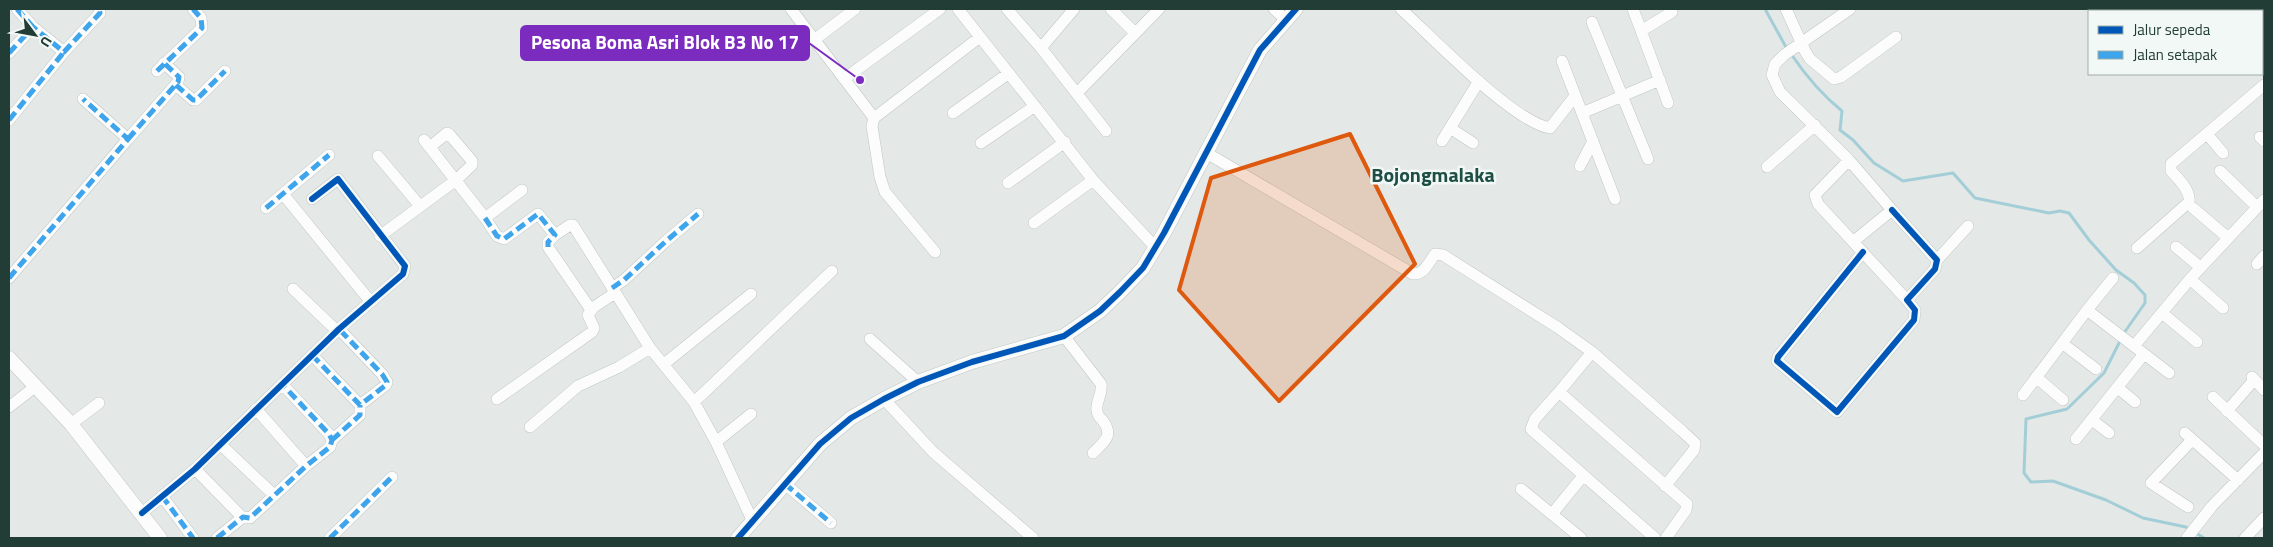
<svg xmlns="http://www.w3.org/2000/svg" width="2273" height="547" viewBox="0 0 2273 547" font-family="'Titillium Web',sans-serif">
	<style>
		.lines { fill: none; stroke-linecap: round; stroke-linejoin: round }
		.stream { stroke: #a4ced7; stroke-width: 3 }
		.minor-casing { stroke: #c1c6c4; stroke-width: 12 }
		.tertiary-casing { stroke: #c1c6c4; stroke-width: 15 }
		.minor { stroke: #fbfcfb; stroke-width: 11 }
		.tertiary { stroke: #fbfcfb; stroke-width: 14 }
		.quiet { stroke: #3ea4eb; stroke-width: 5; stroke-dasharray: 10 5; stroke-linecap: butt }
		.cycleway-casing { stroke: #f2f8f5; stroke-width: 9 }
		.cycleway { stroke: #0057b8; stroke-width: 6 }
		.marked { fill: #de580e; fill-opacity: 0.2; stroke: #de580e; stroke-width: 4; stroke-linejoin: round }
		.labels { text-anchor: middle; stroke-width: 5; stroke-linejoin: round; paint-order: stroke }
		.quarter-label { font-size: 20px; font-weight: bold; fill: #1e4e44; stroke: #f2f8f5 }
		.leader { fill: none; stroke: #7b2cbf; stroke-width: 2 }
		.callout-dot { fill: #7b2cbf; stroke: #f2f8f5; stroke-width: 2 }
		.callout { fill: #7b2cbf; stroke: #7b2cbf; stroke-width: 2 }
		.callout-label { font-size: 19px; text-anchor: middle; font-weight: bold; fill: #fff }
	</style>
	<rect width="100%" height="100%" fill="#e4e9e7"/>
	<g class="lines">
		<!-- stream -->
		<path class="stream" d="M1765 9 1787 49
			M1791 54C1806 76 1821 94 1842 111L1840 130 1853 140 1874 163 1903 181 1953 173 1975 198 2049 213 2060 211 2069 213 2089 240 2116 270 2134 283 2145 295V303L2124 333 2104 373 2067 409 2026 419 2024 473 2031 482 2053 481 2106 500 2143 518 2186 527 2204 538"/>
		<!-- minor casing -->
		<g class="minor-casing">
			<path id="minor" d="M17 9 33 27
				M791 9 874 118
				M958 9 1093 180 1156 248
				M1007 9 1041 48 1106 131
				M1111 9 1135 33
				M1274 9 1286 20
				M1401 9C1432 37 1513 122 1550 128L1575 96
				M1633 9 1668 103
				M1786 9 1805 51 1810 59 1834 79 1841 77 1896 37
				M1850 9 1784 55 1775 64 1772 75 1780 92 1849 160 1892 210 1854 241
				M2140 9 2141 11
				M2216 9 2218 11
				M2157 11 2163 9
				M2193 11 2197 9
				M1592 22 1648 159
				M1641 31 1672 12
				M814 40 855 9
				M1041 48 1074 9
				M9 53 33 27 64 52 100 13 99 9
				M1562 61 1615 199
				M2262 62 2264 65
				M157 71 202 28 201 18 193 9
				M844 79 940 9
				M176 85 193 100H196L225 71
				M1077 93 1159 9
				M953 113 1009 73
				M1582 113 1660 80
				M9 120 64 52
				M1450 128 1473 143
				M2207 134 2223 153
				M2260 137 2264 141
				M128 139 178 82 179 77 164 63
				M424 140 485 218 522 190
				M1442 141 1479 81
				M981 143 1035 106
				M1205 152 1413 274C1424 275 1429 262 1435 254L1443 255 1557 327 1592 352
				M378 156 420 206
				M1849 160 1815 195 1818 204 1907 300
				M1580 166 1593 141
				M1767 167 1815 125
				M2220 171 2257 207
				M1008 183 1065 142
				M283 194 370 301
				M266 208 329 155
				M2193 208 2227 237
				M485 218 497 236 504 239 538 214 555 235 548 242V247L591 310
				M1034 223 1093 180
				M555 235 570 225H573L650 348 694 402 716 442 753 522
				M380 236 456 180 472 165V161L449 134 447 133 430 147
				M2176 247 2200 267
				M2137 248 2189 202C2191 191 2178 178 2171 171V164L2264 85
				M935 252 885 192 880 177 872 126 874 118 980 37
				M1863 252 1778 357 1777 361 1837 412 1914 320 1915 310 1907 300 1935 269 1937 260 1892 210
				M1937 260 1968 226
				M2257 264 2264 256
				M9 278 128 139 83 99
				M2113 278 2087 310 2169 373
				M2190 279 2223 308
				M612 288 624 280 665 242 698 214
				M293 289 337 331
				M2162 313 2197 342
				M1064 336 1101 384C1103 395 1095 402 1097 411 1097 415 1100 418 1103 421 1114 436 1104 442 1093 453
				M870 339 918 382
				M2062 343 2096 369
				M2134 346 2190 279 2264 200
				M312 355 360 405 386 385 387 382 382 374 339 329
				M664 364 751 294
				M2036 377 2063 400
				M2252 377 2264 390
				M2118 388 2135 402
				M1559 392 1592 352 1682 431 1695 443 1694 450 1665 486
				M2023 395 2087 310
				M2213 397 2264 445
				M497 399 592 332 594 328 588 315 594 307 615 293
				M884 399 933 452 1033 538
				M694 402 832 271
				M9 407 36 386
				M256 409 306 466
				M2227 411 2254 380
				M2092 420 2109 433
				M71 424 99 403
				M530 427 578 386 619 367 650 348
				M2185 433 2238 480
				M2076 439 2144 354
				M332 440 360 415V405
				M716 442 751 414
				M220 444 274 495
				M195 469 241 516 250 518 306 466 330 447 332 440 329 434 282 384
				M785 484 831 523
				M1521 489 1581 538
				M162 496 193 538
				M2188 507 2151 483 2192 440
				M142 513 195 469 339 329 403 274 405 266 338 179 312 199
				M1552 514 1583 476
				M217 538 243 517
				M330 538 392 477
				M1655 538 1531 429 1535 419 1559 392 1687 504 1686 510 1666 538
				M2187 538 2212 506 2264 453
				M2245 538 2264 518"/>
		</g>
		<!-- tertiary casing -->
		<g class="tertiary-casing">
			<path id="tertiary" d="M9 358 71 424 160 538
				M738 538 820 444 851 418 884 399 918 382 972 362 1064 336 1100 311 1120 292 1143 268 1164 233 1260 50 1296 9"/>
		</g>
		<!-- minor -->
		<use href="#minor" class="minor"/>
		<!-- tertiary -->
		<use href="#tertiary" class="tertiary"/>
		<!-- quiet -->
		<path class="quiet" d="M17 9 33 27
			M9 53 33 27 64 52 100 13 99 9
			M157 71 202 28 201 18 193 9
			M176 85 193 100H196L225 71
			M9 120 64 52
			M128 139 178 82 179 77 164 63
			M266 208 329 155
			M485 218 497 236 504 239 538 214 555 235 548 242V247
			M9 278 128 139 83 99
			M612 288 624 280 665 242 698 214
			M312 355 360 405 386 385 387 382 382 374 339 329
			M332 440 360 415V405
			M785 484 831 523
			M162 496 193 538
			M217 538 243 517 250 518 306 466 330 447 332 440 329 434 282 384
			M330 538 392 477"/>
		<!-- cycleway casing -->
		<g class="cycleway-casing">
			<path id="cycleway" d="M1863 252 1778 357 1777 361 1837 412 1914 320 1915 310 1907 300 1935 269 1937 260 1892 210
				M142 513 195 469 339 329 403 274 405 266 338 179 312 199
				M738 538 820 444 851 418 884 399 918 382 972 362 1064 336 1100 311 1120 292 1143 268 1164 233 1260 50 1296 9"/>
		</g>
		<!-- cycleway -->
		<use href="#cycleway" class="cycleway"/>
	</g>
	<!-- marked area -->
	<path class="marked" d="M1350 134 1415 264 1279 401 1179 290 1211 178Z"/>
	<g class="labels">
		<!-- quarter labels -->
		<g class="quarter-label">
			<text x="1433" y="182">Bojongmalaka</text>
		</g>
	</g>
	<!-- callouts -->
	<path class="leader" d="M860 80L809 43"/>
	<circle class="callout-dot" cx="860" cy="80" r="5"/>
	<rect class="callout" x="521" y="26" width="288" height="34" rx="5"/>
	<g class="callout-label">
		<text x="665" y="49">Pesona Boma Asri Blok B3 No 17</text>
	</g>
	<!-- border -->
	<rect width="2273" height="547" fill="none" stroke="#223c36" stroke-width="20"/>
	<!-- legend -->
	<rect x="2088" y="10" width="175" height="65" fill="#f2f8f5" stroke="#9fada9"/>
	<rect x="2098" y="26" width="25" height="8" fill="#0057b8" stroke="#9fada9"/>
	<text x="2133" y="35" font-size="15" fill="#223c36">Jalur sepeda</text>
	<rect x="2098" y="51" width="25" height="8" fill="#3ea4eb" stroke="#9fada9"/>
	<text x="2133" y="60" font-size="15" fill="#223c36">Jalan setapak</text>
	<!-- north arrow -->
	<g transform="translate(35 35) rotate(122)" stroke="#f2f8f5" stroke-width="4" paint-order="stroke">
	<path d="M0-4L9 19L0 12L-9 19Z" fill="#223c36"/>
	<text y="-8" font-size="14" font-weight="bold" text-anchor="middle" fill="#223c36">U</text>
	</g>
</svg>
